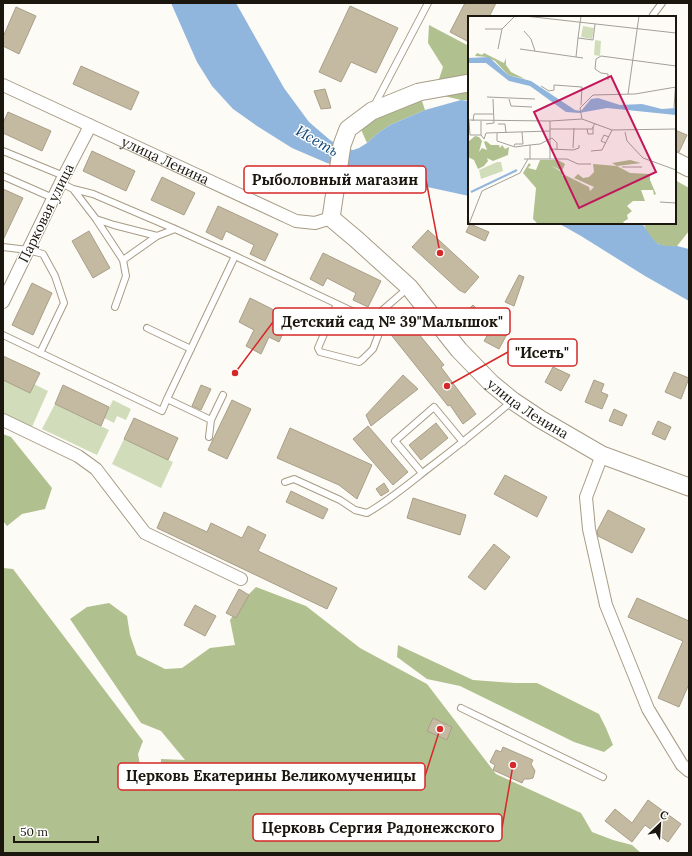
<svg xmlns="http://www.w3.org/2000/svg" width="692" height="856" viewBox="0 0 692 856" font-family="Lora,serif">
	<style>
		.green { fill: #d1ddba }
		.forest { fill: #b0c18f }
		.water { fill: #91b6dd }
		.building { fill: #c4baa2; stroke: #a99f88 }
		.lines { fill: none; stroke-linecap: round; stroke-linejoin: round }
		.lane-casing { stroke: #a79c85; stroke-width: 8 }
		.street-casing { stroke: #a79c85; stroke-width: 14 }
		.secondary-casing { stroke: #a79c85; stroke-width: 19 }
		.lane { stroke: #fff; stroke-width: 6 }
		.street { stroke: #fff; stroke-width: 12 }
		.secondary { stroke: #fff; stroke-width: 17 }
		.labels { text-anchor: middle; stroke-width: 3; stroke-linejoin: round; paint-order: stroke }
		.street-label { font-size: 14px; fill: #1b170e; stroke: #fff }
		.water-label { font-size: 15px; font-style: italic; fill: #0e4576; stroke: #fff }
		.inset-river { fill: none; stroke: #91b6dd; stroke-width: 2 }
		.inset-road { fill: none; stroke: #a3a099; stroke-width: 1 }
		.view { fill: #c2185b; fill-opacity: 0.15; stroke: #c2185b; stroke-width: 2 }
		.inset-edge { fill: none; stroke: #1b170e; stroke-width: 2 }
		.leader { fill: none; stroke: #d62828; stroke-width: 1.5 }
		.callout-dot { fill: #d62828; stroke: #fff; stroke-width: 1.5 }
		.callout { fill: #fff; stroke: #d62828; stroke-width: 1.5 }
		.callout-label { font-size: 15px; text-anchor: middle; font-weight: bold; fill: #1b170e }
	</style>
	<rect width="100%" height="100%" fill="#fdfbf6"/>
	<!-- green -->
	<path class="green" d="M3 380 30 393 34 384 48 391 32 427 3 413Z
		M113 400 131 409 126 420 117 416 114 423 104 418Z
		M55 404 109 430 97 455 42 429Z
		M124 439 173 462 161 488 112 464Z"/>
	<!-- forest -->
	<path class="forest" d="M429 25 469 46V100H461L444 96 436 88 443 67 428 43Z
		M421 98 425 110 390 125 378 133 367 143 359 125Z
		M675 180 689 188V231L677 246C671 246 663 247 658 244 651 240 645 230 644 223H675Z
		M3 434 11 437 52 488 45 509 22 514 7 526 3 521Z
		M3 568 13 569 143 741 138 754 142 776 161 771V759L185 760 161 731 141 723 70 619 87 607 109 603 127 616 130 635 137 655 165 669 182 668 210 648 235 645 230 620 247 596 256 587 306 606 360 648 427 684 496 774 581 813 592 832 613 840 632 845 641 853H3Z
		M398 645 473 680 515 683H537L599 714 606 728 613 745 604 752 574 742 460 686 427 679 397 657Z"/>
	<!-- water -->
	<path class="water" d="M171 3H236L284 88 309 122 330 140 345 149 353 150 359 148 367 143 378 133 390 125 425 110 461 100 469 101V196L381 177 327 163 292 148 257 126 233 109 212 86 197 62Z
		M558 223H642L652 238 658 244 666 246H677L689 249V301L645 276 581 236Z"/>
	<!-- building -->
	<path class="building" d="M465 3H496L489 17H469V42L450 32Z
		M350 6 398 28 376 73 351 62 341 82 319 72Z
		M16 7 36 16 19 54 3 46V37Z
		M81 66 139 92 131 110 73 84Z
		M325 89 331 108 321 109 314 91Z
		M8 112 51 131 42 151 3 133V123Z
		M675 130 687 135 679 152 675 151Z
		M92 151 135 171 126 191 83 171Z
		M162 177 195 193 184 215 151 200Z
		M3 189 23 198 3 240Z
		M218 206 278 234 265 261 250 254 254 245 226 231 222 240 206 232Z
		M470 224 489 232 485 241 466 232Z
		M428 230 479 277 465 293 459 290 412 247Z
		M89 231 110 268 93 278 72 241Z
		M323 253 381 281 368 307 353 300 356 293 327 278 323 286 310 279Z
		M519 275 524 277 514 306 505 302Z
		M32 283 52 293 33 335 12 325Z
		M250 298 290 318 279 342 269 337 261 354 246 346 254 330 239 322Z
		M473 305 485 317 472 330 460 318Z
		M405 317 444 365 441 367 476 414 463 424 450 405 448 406 388 331Z
		M492 327 507 334 499 349 484 341Z
		M3 356 40 373 30 393 3 380Z
		M553 367 570 375 561 391 545 382Z
		M674 372 689 378 681 399 665 392Z
		M403 375 418 389 371 426 366 415Z
		M594 380 604 384 601 392 608 395 602 409 585 402Z
		M63 385 109 407 101 426 55 404Z
		M201 385 211 389 201 410 192 406Z
		M232 400 251 409 227 459 208 450Z
		M614 409 627 415 622 426 609 421Z
		M134 418 178 438 168 460 124 439Z
		M658 421 671 427 665 440 652 434Z
		M436 423 448 438 421 460 409 445Z
		M368 426 408 472 393 485 353 439Z
		M290 428 372 465 357 499 339 485 277 458Z
		M505 475 547 497 537 517 494 494Z
		M384 483 389 491 381 496 376 489Z
		M291 491 328 509 323 519 286 502Z
		M413 498 466 515 460 535 407 518Z
		M608 510 645 529 632 553 598 536 597 531Z
		M164 512 207 532 211 523 242 538 248 526 266 535 258 551 337 588 327 609 157 528Z
		M494 544 510 557 485 590 468 577Z
		M239 589 249 595 236 618 226 613Z
		M637 598 689 621V684L679 707 658 698 683 641 628 617Z
		M195 605 216 616 205 636 184 625Z
		M433 718 452 727 447 740 427 731Z
		M503 747 533 760 531 764 535 771 533 778 529 779H524L522 783 493 770 495 765 490 762 496 750 501 752Z
		M648 800 681 824 668 842 645 825 632 842 605 821 615 809 632 823Z"/>
	<g class="lines">
		<!-- lane casing -->
		<g class="lane-casing">
			<path id="lane" d="M653 15 662 3
				M374 106 428 3
				M3 151 64 176
				M3 176 53 198
				M61 183 73 189 93 194 175 229 235 256 371 320 408 288
				M73 189 96 219 114 225 157 236
				M96 219 123 260 126 276 115 307
				M3 247 28 250 43 254 55 276 64 303 40 353
				M123 260 157 236 175 229
				M337 304 318 348 320 352 359 362 363 359 373 349 383 323 382 311
				M147 328 191 349
				M3 335 162 411 167 399 211 420 223 395
				M167 399 235 256
				M209 437 211 420
				M422 473 395 441 434 407 463 442
				M285 482 294 479 340 500 355 510 367 513C388 501 406 486 425 471 454 449 483 426 511 402
				M461 708 603 777"/>
		</g>
		<!-- street casing -->
		<g class="street-casing">
			<g id="street">
				<path id="s1" d="M3 85 296 221 315 223 331 218"/>
				<path d="M3 302 64 176 87 132 89 125"/>
				<path d="M3 420 78 456 96 469 145 533 241 579"/>
				<path d="M602 455 586 497 589 529 606 605 648 709 682 765 689 771"/>
			</g>
		</g>
		<!-- secondary casing -->
		<g class="secondary-casing">
			<g id="secondary">
				<path id="s2" d="M469 83 419 92 372 111 348 129 342 145 331 218 356 239 409 287 459 350 491 383 513 401 540 419 602 455 689 487"/>
				<path d="M675 161 689 168"/>
			</g>
		</g>
		<!-- lane -->
		<use href="#lane" class="lane"/>
		<!-- street -->
		<use href="#street" class="street"/>
		<!-- secondary -->
		<use href="#secondary" class="secondary"/>
	</g>
	<g class="labels">
		<!-- street labels -->
		<g class="street-label">
			<text dy="5" stroke="none"><textPath href="#s1" startOffset="179">улица Ленина</textPath></text>
			<text transform="translate(46 213) rotate(-64)" y="5">Парковая улица</text>
			<text dy="5" stroke="none"><textPath href="#s2" startOffset="498">улица Ленина</textPath></text>
		</g>
		<!-- water labels -->
		<g class="water-label">
			<text transform="translate(317 141) rotate(30)" y="5">Исеть</text>
		</g>
	</g>
	<!-- overview -->
	<g transform="translate(468 16)">
		<rect width="208" height="208" fill="#fdfbf6"/>
		<path d="M115 10 126 12 124 23 113 21ZM127 24 133 25 132 40 126 39ZM29 146H33L35 155 13 163 11 154Z" fill="#d1ddba"/>
		<path d="M16 37 36 47 38 42V49L43 56 57 63 40 59 27 45 19 41 7 40 9 37 14 39ZM7 120 11 121 14 125 11 136 14 132 19 134 16 126 18 125 23 129H31L32 132 34 129 37 133 41 131 40 139 25 145 19 142 20 145 16 150 10 153 6 144 0 141V126ZM72 144H90L97 148 94 155 82 149 94 156V160L97 159 121 171 122 175 126 171 106 162 110 158 115 162 121 161 126 156 125 148 149 150 162 157 182 158V164L188 178 186 179 185 174H173L177 185H165L159 190 164 195 159 199 160 203 155 206 157 208H70L65 203 68 172 55 157 61 147 63 149 60 152 68 154ZM162 144 173 147 149 150 144 147Z" fill="#b0c18f"/>
		<path d="M21 41 40 59 63 65 107 94 113 95 123 83 130 82 152 89 174 88 194 93 208 92V99L139 92 111 97 98 96 62 70 41 65 18 47H0V42Z" fill="#91b6dd"/>
		<path class="inset-river" d="M3 176 49 154"/>
		<path class="inset-road" d="M57 0 208 17M17 13H34L47 0M56 15 63 23 67 35M110 22 113 0M30 33 34 13M52 33 115 42M108 41 110 22 125 24 127 8M128 43 133 40 208 50M128 43 127 53 133 57 140 58V64M73 70 81 75 86 74V69L114 71 113 89M208 71 167 78 125 79 112 92 114 103 144 114 208 113M160 78 171 0M19 81 67 83M41 83 43 90 64 91M206 92 208 62M0 104 82 105 114 103M1 105 2 119H13M5 105 6 98H25M13 105V119L16 123 18 117 82 115M18 108 26 107 25 83M30 108H37L38 117M82 113H124L127 107M119 113 120 118H125V111M157 116 159 125 175 142 208 154M29 117V125L47 131 62 129V143M138 127 133 125 136 119 141 121M62 129 72 128 84 122 89 127V134M46 130 47 128H55L54 116M105 132 106 112M82 133 105 134 111 132V129M123 135 134 134 144 114M56 143H99L110 148H123M82 143V105M154 151H174M192 186 208 187M1 208 14 175 52 157 60 143"/>
		<path class="view" d="M143 60 188 156 111 192 66 96Z"/>
		<rect width="208" height="208" class="inset-edge"/>
	</g>
	<!-- callouts -->
	<path class="leader" d="M440 253L426 180M235 373L273 322M447 386L508 352M440 729L425 776M513 765L502 828"/>
	<g class="callout-dot">
		<circle cx="440" cy="253" r="4"/>
		<circle cx="235" cy="373" r="4"/>
		<circle cx="447" cy="386" r="4"/>
		<circle cx="440" cy="729" r="4"/>
		<circle cx="513" cy="765" r="4"/>
	</g>
	<g class="callout">
		<rect x="244" y="166" width="182" height="27" rx="4"/>
		<rect x="273" y="308" width="237" height="27" rx="4"/>
		<rect x="508" y="339" width="69" height="27" rx="4"/>
		<rect x="118" y="763" width="307" height="27" rx="4"/>
		<rect x="253" y="814" width="249" height="27" rx="4"/>
	</g>
	<g class="callout-label">
		<text x="335" y="185">Рыболовный магазин</text>
		<text x="392" y="327">Детский сад № 39"Малышок"</text>
		<text x="542" y="358">"Исеть"</text>
		<text x="271" y="781">Церковь Екатерины Великомученицы</text>
		<text x="378" y="833">Церковь Сергия Радонежского</text>
	</g>
	<!-- border -->
	<rect width="692" height="856" fill="none" stroke="#1b170e" stroke-width="8"/>
	<!-- north arrow -->
	<g transform="translate(660 824) rotate(25)" stroke="#ffffff" stroke-width="3" paint-order="stroke">
	<path d="M0-3L7 15L0 10L-7 15Z" fill="#1b170e"/>
	<text y="-6" font-size="11" font-weight="bold" text-anchor="middle" fill="#1b170e">С</text>
	</g>
	<!-- scale -->
	<path d="M14 836v6h84v-6" fill="none" stroke="#1b170e" stroke-width="2"/>
	<text x="20" y="836" font-size="12" fill="#1b170e" stroke="#ffffff" stroke-width="3" paint-order="stroke">50 m</text>
</svg>
